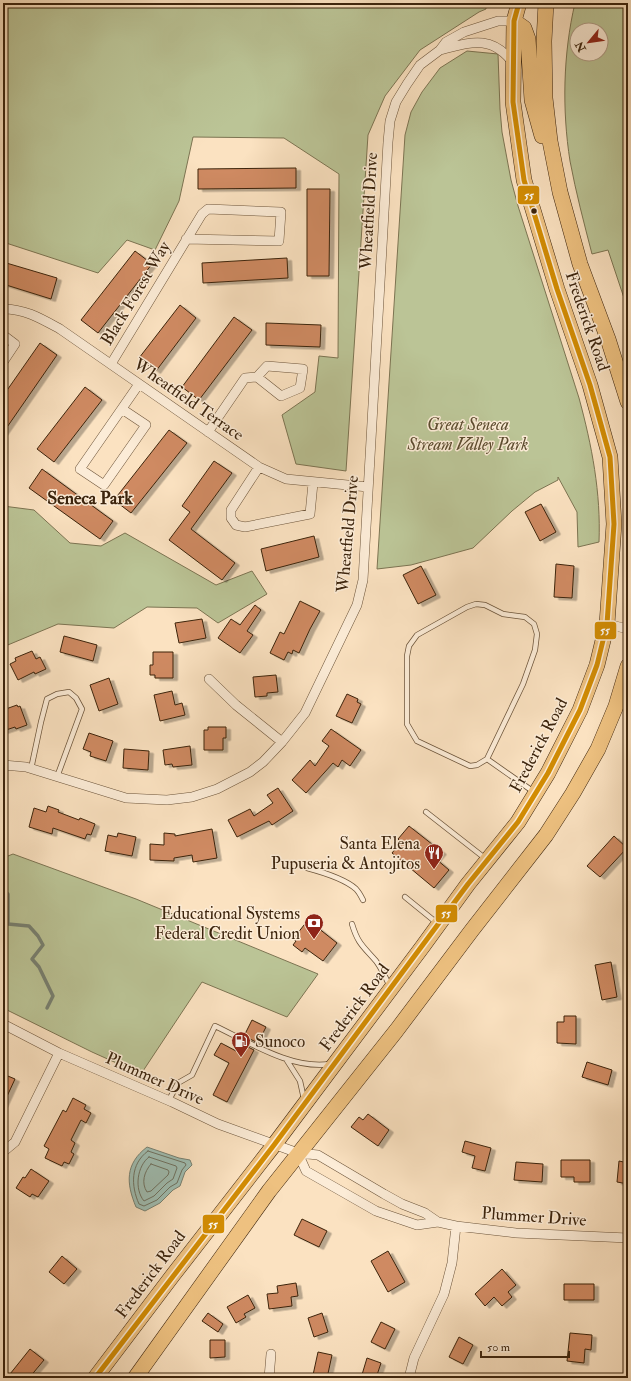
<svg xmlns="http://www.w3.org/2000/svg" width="631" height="1381" viewBox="0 0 631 1381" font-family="'IM FELL Double Pica',serif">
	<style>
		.green { fill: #bbc496; stroke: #7c7452; fill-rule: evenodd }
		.water { fill: #9fbeb3; stroke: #778071 }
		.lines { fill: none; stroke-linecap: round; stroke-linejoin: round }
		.shore { stroke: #6e7160; stroke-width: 1 }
		.stream { stroke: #778071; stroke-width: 3.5 }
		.building { fill: #cf8a62; stroke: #3c240d; filter: url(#shadow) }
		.lane-casing { stroke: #6c543a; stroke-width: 6 }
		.street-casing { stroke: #6c543a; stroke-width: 10 }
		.primary-casing { stroke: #3c240d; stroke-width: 16 }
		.lane { stroke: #fcecd7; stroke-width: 4.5 }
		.street { stroke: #fcecd7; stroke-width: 9 }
		.primary { stroke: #eec180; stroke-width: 15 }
		.bus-1-casing { stroke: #fcecd7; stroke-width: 8 }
		.bus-1 { stroke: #d28c03; stroke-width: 5 }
		.bus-dot { fill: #3c240d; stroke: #fcecd7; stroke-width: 1.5 }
		.labels { text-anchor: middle; stroke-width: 3; stroke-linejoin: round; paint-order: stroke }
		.street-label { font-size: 17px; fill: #3c240d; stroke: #fcecd7 }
		.park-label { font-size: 17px; font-style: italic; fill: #5c4c2f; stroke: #fcecd7 }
		.poi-label { font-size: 17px; fill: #3c240d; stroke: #fcecd7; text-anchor: end }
		.neighbourhood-label { font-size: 18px; font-weight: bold; fill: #3c240d; stroke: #fcecd7 }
		.line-badge { stroke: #fcecd7; stroke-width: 1.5 }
		.badge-label { font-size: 11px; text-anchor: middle; font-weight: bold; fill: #fff }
	</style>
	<defs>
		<filter id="shadow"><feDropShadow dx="4.5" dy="2.5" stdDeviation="0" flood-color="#0004"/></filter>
	</defs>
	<rect width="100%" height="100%" fill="#fbe2c1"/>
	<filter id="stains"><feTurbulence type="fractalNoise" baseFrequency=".005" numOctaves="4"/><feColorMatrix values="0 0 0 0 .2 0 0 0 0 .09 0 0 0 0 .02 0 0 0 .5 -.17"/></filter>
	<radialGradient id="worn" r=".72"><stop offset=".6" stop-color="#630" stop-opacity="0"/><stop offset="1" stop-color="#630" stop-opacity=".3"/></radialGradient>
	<!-- green -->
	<path class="green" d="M3 3H486V9L479 12 420 50 385 96 368 135 346 471 296 464 282 415 315 392 319 356 338 358 339 174 284 138 193 137 179 201 155 250 127 240 98 273 3 242Z
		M575 3H628V310L608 250 592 254C584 223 576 193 570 161 562 110 563 54 575 3ZM577 30H601V54H577Z
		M467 51 498 54 500 109 502 132 511 180 518 206 579 398C592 446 601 493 599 542L578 547 577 512 558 477V480L535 492 512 511 473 548 411 565 377 569 405 135 411 112 422 92 440 68Z
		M3 506 34 510 70 543 101 546 125 533 216 585 252 571 267 594 218 623 197 608 147 607 114 628 58 624 3 647Z
		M13 854 136 899 318 974 287 1017 202 982 141 1074 92 1052 3 1008V858Z"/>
	<!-- water -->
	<path class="water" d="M147 1147 179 1158 190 1160 192 1165 185 1172 180 1186 173 1190 160 1203 145 1211 136 1207C126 1183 125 1164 147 1147Z"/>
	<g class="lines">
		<!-- shore -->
		<path class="shore" d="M148 1151 185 1163 186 1165 182 1170 177 1183 170 1187 157 1200 144 1206 139 1204C131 1186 130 1164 148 1151Z
			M149 1157 176 1166 177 1168 173 1179 167 1183 154 1196 144 1201C134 1189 137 1166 149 1157Z
			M151 1164 168 1170 169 1172 168 1175 151 1191 147 1192C141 1183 144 1172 151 1164Z"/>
		<!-- stream -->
		<path class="stream" d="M3 891 8 894V924L29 926 38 936 43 945 32 959 39 967 53 996 47 1008"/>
	</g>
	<!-- building -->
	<path class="building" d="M296 168V188L198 189V169Z
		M307 189H330L329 276H307Z
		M135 251 152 264 98 333 81 320Z
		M287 258 288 278 203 283 202 263Z
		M3 262 57 278 51 299 3 284Z
		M180 305 196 318 156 371 139 358Z
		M234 317 252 330 199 400 182 387Z
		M266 323 321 325 320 347 266 345Z
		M40 343 57 355 3 433V396Z
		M85 387 102 400 54 462 37 449Z
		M169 430 187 443 131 513 114 500Z
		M214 461 232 473 191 529 235 563 222 580 169 540 190 512 182 506Z
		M42 469 113 521 100 539 29 488Z
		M541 504 556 532 540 541 525 512Z
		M314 536 319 557 266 571 261 549Z
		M556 564 574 566 572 598 554 597Z
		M421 566 436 595 418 604 403 575Z
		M300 601 320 611 310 629 299 653 293 650 292 654 288 652 284 660 270 653 280 632 284 634Z
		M255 605 261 610 247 631 253 635 240 653 218 638 231 619 240 625Z
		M202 619 206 638 179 643 175 623Z
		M64 636 97 645 93 661 60 652Z
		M32 651 36 659 40 657 46 669 35 674 34 672 18 680 10 664 16 661 15 658Z
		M153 652H173V678H155V675H150V665H153Z
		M276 675 278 692 267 693V696L255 697 253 677Z
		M109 678 118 704 99 711 90 685Z
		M172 691 175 705 182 703 185 715 160 721 154 695Z
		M347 694 358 699 357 702 361 704 352 723 336 716Z
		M17 705 18 707 20 706 27 725 16 729 15 727 3 731V710Z
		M208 727H226V738H223V750H204V730H208Z
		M331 729 361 750 350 766 342 760 338 767 333 763 306 793 292 780 310 760 315 766 329 746 322 741Z
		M89 733 113 741 106 761 90 756 91 752 83 749Z
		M190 746 192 765 173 767 172 764 165 765 163 750Z
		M124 749 149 751 148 770 123 768Z
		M278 788 293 811 272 825 269 821 237 837 228 820 250 809 254 816 273 803 267 795Z
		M48 806 59 810 58 812 79 820 80 818 95 824 91 835 87 834 85 839 53 828 52 834 29 827 34 808 46 812Z
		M409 826 442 852 436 859 449 870 434 888 392 853 401 842 398 839Z
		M212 829 217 858 193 862 192 855 174 858V861L150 860V844L164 845V833L175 834V836Z
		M118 833 136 837 132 856 105 851 108 835 117 837Z
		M614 836 627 848 600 877 587 866Z
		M308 920 337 943 323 961 305 948 302 952 293 945 296 941 293 939Z
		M611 962 617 997 602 1000 595 965Z
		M564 1016H576V1044L557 1043V1022H564Z
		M252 1020 266 1027 258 1043 244 1036Z
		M221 1043 236 1051 240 1043 254 1050 227 1102 213 1095 229 1063 214 1055Z
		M587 1062 612 1070 608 1085 582 1077Z
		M3 1074 15 1079 3 1105Z
		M73 1098 86 1105 84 1109 91 1113 86 1123 81 1120 71 1140 75 1143 71 1152 74 1154 69 1164 64 1162 62 1166 45 1158 49 1149 44 1146 63 1110 66 1112Z
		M368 1114 389 1130 378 1146 351 1127 359 1117 363 1120Z
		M465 1141 491 1148 485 1171 472 1168 475 1156 462 1152Z
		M561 1160H590V1182H574V1177H561Z
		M619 1161 628 1163V1184L617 1182Z
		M516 1162 543 1164 542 1182 514 1180Z
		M31 1169 49 1181 38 1197 32 1194 30 1197 16 1188 23 1177 25 1178Z
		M302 1219 327 1231 319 1247 294 1235Z
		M388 1251 405 1282 388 1292 371 1261Z
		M62 1256 77 1269 64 1284 49 1272Z
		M502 1269 516 1285 508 1292 512 1297 502 1306 494 1297 485 1306 475 1294Z
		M296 1283 298 1296 291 1297 292 1306 269 1309 267 1294 278 1293 277 1286Z
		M564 1284H594V1300H564Z
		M248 1295 255 1308 244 1314 246 1317 236 1323 227 1307Z
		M208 1313 223 1324 218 1332 202 1321Z
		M322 1313 328 1332 314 1337 308 1318Z
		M381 1322 395 1329 385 1349 371 1342Z
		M570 1333 592 1335 591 1350 585 1349 584 1363 567 1361Z
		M459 1337 473 1345 463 1364 449 1357Z
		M210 1340H225V1357L210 1358Z
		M30 1349 44 1360 29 1378H14L10 1374Z
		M318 1352 332 1355 327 1378 313 1375Z
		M367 1358 381 1363 376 1378H361Z"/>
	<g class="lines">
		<!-- lane casing -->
		<g class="lane-casing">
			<path id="lane" d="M476 604 485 605 503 614 525 617 534 624 537 634 535 650 523 684 487 759 477 765 470 766 417 741 407 724V656L409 646 417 635 467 607Z
				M487 759 534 792
				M31 769 41 722 47 699 57 694 69 692 76 698 82 709 57 777
				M426 812 486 859
				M307 868C322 872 345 879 356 889 359 892 361 896 363 900
				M405 897 437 923
				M352 924C358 944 363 946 376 961 382 969 386 978 390 987
				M286 1059 300 1081 304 1099
				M169 1100 178 1083 192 1075 215 1026C249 1042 292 1070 330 1064"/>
		</g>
		<!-- street casing -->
		<g class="street-casing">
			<path id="street" d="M440 50C471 42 492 34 514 64
				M3 309C25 309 40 318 60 329L259 467 286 479 368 487
				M3 335 15 344 3 362
				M111 364 202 214 208 209 281 212 279 241 186 239
				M122 409 146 425 104 485 80 469 139 384
				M208 432 245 378 257 377 267 366 303 369 300 388 281 396 257 377
				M259 467 231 510V518L236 525 245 527 310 514 313 483
				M607 624 628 629
				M209 679 236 705 282 742
				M3 765 26 767 126 798 167 800 192 797 217 789 250 772 263 762 282 742 305 713 357 605 363 580 388 142 390 121 396 102 407 84 420 65 440 50 446 42 464 32 498 21H514
				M3 1024 59 1053 172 1102 218 1124 298 1153 318 1155 384 1194 402 1204 425 1213 438 1222 456 1226 516 1233 628 1238
				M3 1152 15 1142 59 1053
				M298 1153 306 1171 376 1211 417 1225 438 1222
				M269 1378 271 1354
				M409 1378 414 1358 444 1294 452 1263 456 1226"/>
		</g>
		<!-- primary casing -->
		<g class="primary-casing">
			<path id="primary" d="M546 3 544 41 545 98 550 141 560 192 580 264 608 339 628 402
				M514 21 524 28 528 39 532 100 542 136
				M95 1378 173 1275 274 1145 423 946 468 884 518 822 548 773 580 710 597 665 607 624 614 524 610 457 590 385 557 289 524 180 513 102 514 21 519 3
				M135 1378 269 1191 396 1031 472 930 546 835 573 793 598 749 616 706 628 666"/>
		</g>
		<!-- lane -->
		<use href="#lane" class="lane"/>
		<!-- street -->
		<use href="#street" class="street"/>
		<!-- primary -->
		<use href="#primary" class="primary"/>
		<!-- bus-1 casing -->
		<g class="bus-1-casing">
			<path id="bus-1" d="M95 1378 274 1145 468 884 518 822 548 773 580 710 597 665 607 624 614 524 610 457 590 385 557 289 524 180 513 102 514 21 519 3"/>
		</g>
		<!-- bus-1 -->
		<use href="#bus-1" class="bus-1"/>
	</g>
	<!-- icons -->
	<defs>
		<g id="restaurant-pin" transform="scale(1)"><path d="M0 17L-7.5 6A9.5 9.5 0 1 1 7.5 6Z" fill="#8f2418" stroke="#fcecd7"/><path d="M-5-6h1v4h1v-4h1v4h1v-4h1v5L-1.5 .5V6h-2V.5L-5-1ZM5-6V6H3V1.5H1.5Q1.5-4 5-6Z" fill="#fff"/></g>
		<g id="bank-pin" transform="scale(1)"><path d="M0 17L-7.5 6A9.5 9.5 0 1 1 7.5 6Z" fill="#8f2418" stroke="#fcecd7"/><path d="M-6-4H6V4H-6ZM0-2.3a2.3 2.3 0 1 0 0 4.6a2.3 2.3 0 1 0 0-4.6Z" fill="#fff"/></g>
		<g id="fuel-pin" transform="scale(1)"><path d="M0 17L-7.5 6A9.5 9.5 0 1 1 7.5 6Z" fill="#8f2418" stroke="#fcecd7"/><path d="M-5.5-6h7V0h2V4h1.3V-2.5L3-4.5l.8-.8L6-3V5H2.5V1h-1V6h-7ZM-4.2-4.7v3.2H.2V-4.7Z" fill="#fff"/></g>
	</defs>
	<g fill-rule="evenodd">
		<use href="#restaurant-pin" x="434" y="853"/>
		<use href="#bank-pin" x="314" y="923"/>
		<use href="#fuel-pin" x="241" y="1041"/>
	</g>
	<!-- markers -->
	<circle class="bus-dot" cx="534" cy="211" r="3.5"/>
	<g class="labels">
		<!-- street labels -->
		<g class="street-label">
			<text transform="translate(368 211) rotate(-87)" y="6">Wheatfield Drive</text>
			<text transform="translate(135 293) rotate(-59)" y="6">Black Forest Way</text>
			<text transform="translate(588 321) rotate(71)" y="6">Frederick Road</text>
			<text transform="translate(189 399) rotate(35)" y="6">Wheatfield Terrace</text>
			<text transform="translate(347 534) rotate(-85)" y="6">Wheatfield Drive</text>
			<text transform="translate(538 745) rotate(-62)" y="6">Frederick Road</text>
			<text transform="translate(354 1007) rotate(-53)" y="6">Frederick Road</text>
			<text transform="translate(155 1078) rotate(24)" y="6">Plummer Drive</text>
			<text transform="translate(534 1216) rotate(4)" y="6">Plummer Drive</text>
			<text transform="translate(150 1274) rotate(-53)" y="6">Frederick Road</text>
		</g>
		<!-- park labels -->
		<g class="park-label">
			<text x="468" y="430">Great Seneca<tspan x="468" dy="20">Stream Valley Park</tspan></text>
		</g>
		<!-- poi labels -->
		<g class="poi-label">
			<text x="420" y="849">Santa Elena<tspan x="420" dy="20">Pupuseria &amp; Antojitos</tspan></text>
			<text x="300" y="919">Educational Systems<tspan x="300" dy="20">Federal Credit Union</tspan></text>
			<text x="255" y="1047" text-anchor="start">Sunoco</text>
		</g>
		<!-- neighbourhood labels -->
		<g class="neighbourhood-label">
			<text x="90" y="504">Seneca Park</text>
		</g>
	</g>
	<g class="line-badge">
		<rect x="517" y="185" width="23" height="20" rx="4" fill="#d28c03"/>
		<rect x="594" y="621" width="23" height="19" rx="4" fill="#d28c03"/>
		<rect x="435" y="904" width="23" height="19" rx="4" fill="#d28c03"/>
		<rect x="202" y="1214" width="23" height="20" rx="4" fill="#d28c03"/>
	</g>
	<g class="badge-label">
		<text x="529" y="199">55</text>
		<text x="605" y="634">55</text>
		<text x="446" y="917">55</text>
		<text x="213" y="1228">55</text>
	</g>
	<!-- margin -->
	<rect width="631" height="1381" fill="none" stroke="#fbe2c1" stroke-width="16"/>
	<rect x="4" y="4" width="623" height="1373" fill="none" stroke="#3c240d" stroke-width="2"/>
	<rect x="8" y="8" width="615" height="1365" fill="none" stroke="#3c240d"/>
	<!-- north arrow -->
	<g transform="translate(589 42) rotate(241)"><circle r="19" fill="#fcecd7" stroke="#af9c86"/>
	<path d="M0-3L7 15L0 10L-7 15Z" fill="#8f2418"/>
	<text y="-6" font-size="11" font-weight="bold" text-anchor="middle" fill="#3c240d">N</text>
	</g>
	<!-- scale -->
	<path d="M481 1351v6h88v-6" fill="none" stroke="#3c240d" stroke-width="2"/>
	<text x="487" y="1351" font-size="12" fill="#3c240d" stroke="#fcecd7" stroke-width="3" paint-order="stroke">50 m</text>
	<rect width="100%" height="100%" filter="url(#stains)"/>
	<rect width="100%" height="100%" fill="url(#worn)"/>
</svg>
